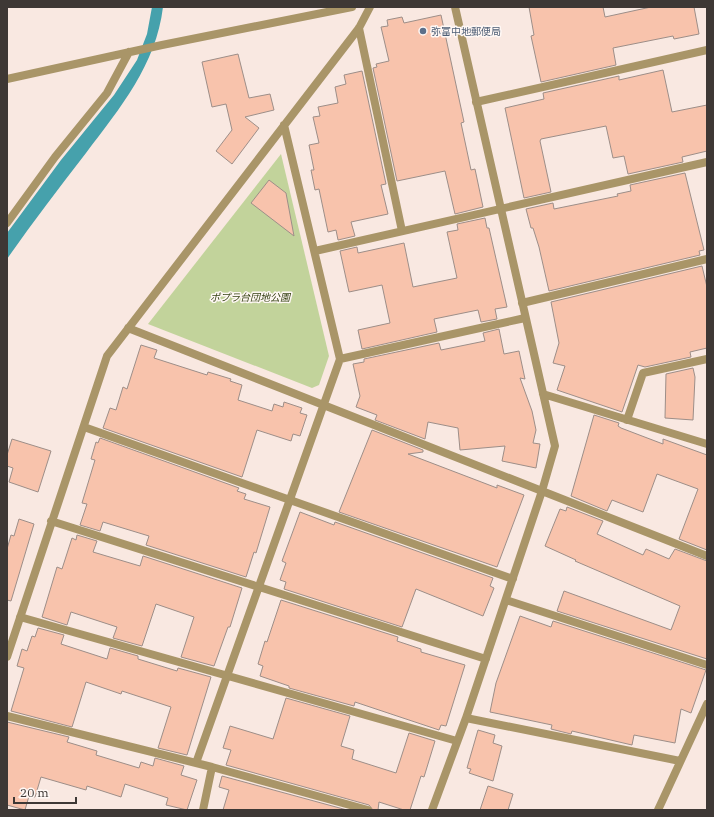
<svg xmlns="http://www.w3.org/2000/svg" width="714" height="817" viewBox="0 0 714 817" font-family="'IBM Plex Serif','Noto Sans JP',serif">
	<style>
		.green { fill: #c2d39b }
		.water { fill: #46a1ac }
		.building { fill: #f8c3ac; stroke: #9d8e88 }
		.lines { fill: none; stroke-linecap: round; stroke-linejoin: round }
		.street { stroke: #a99568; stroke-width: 8 }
		.service-dot { fill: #5c6f8a; stroke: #fff8f5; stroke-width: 1.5 }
		.labels { text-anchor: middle; stroke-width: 3; stroke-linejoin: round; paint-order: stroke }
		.service-label { font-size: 10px; fill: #4e5e75; stroke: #fff8f5; text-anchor: start }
		.park-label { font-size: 10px; font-style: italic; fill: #354113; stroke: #fff8f5 }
	</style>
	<rect width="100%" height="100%" fill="#f9e8e1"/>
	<!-- green -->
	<path class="green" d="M281 154 329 356 319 385 312 388 148 324Z"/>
	<!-- water -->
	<path class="water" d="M152 7H163C156 65 120 108 86 153 59 188 32 223 7 259V233L61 160 114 95 137 60 147 34Z"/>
	<!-- building -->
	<path class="building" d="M529 7H603L605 17 651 7H694L699 34 674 39 673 36 613 48 616 65 541 82 531 36 534 35Z
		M441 15 464 122 461 123 471 170 475 169 483 207 455 214 445 171 397 181 373 68 377 67 376 64 389 61 381 27 388 26 387 20 402 17 404 23Z
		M238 54 249 98 270 94 274 110 245 117 259 128 232 164 216 151 232 130 226 104 212 107 202 62Z
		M663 70 672 112 707 105V151L682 157 683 162 628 174 624 156 613 158 606 126 541 139 540 141 551 192 524 198 505 108 544 99 543 93 619 76V80Z
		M362 71 386 184 381 185 388 214 351 222 355 236 338 240 336 230 328 232 319 189 315 190 311 170H314L309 145 319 143 313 117 320 116 318 107 338 103 335 87 346 84 344 75Z
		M685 173 704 250 699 251 700 255 549 291 539 247 533 228H531L526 209 553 203 554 209 618 196 617 194 631 191 630 185Z
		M269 180 286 193 294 236 251 203Z
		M485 218 487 228H489L507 307 495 309 497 319 481 322 478 310 434 319 437 332 362 349 358 330 390 323 382 285 349 292 340 251 357 247 358 253 404 243 413 287 457 278 447 232 458 230 457 224Z
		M702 266 707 287V348L690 352 691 357 645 367 638 365 622 412 557 390 565 366 553 363 559 343 551 302Z
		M499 329 504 354 519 351 525 379 520 378 532 411 536 430 533 443 540 444 536 468 502 461 505 446 460 450 458 428 428 422 425 439 375 420 377 415 356 407 360 396 353 364 364 362V359L439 343 441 350 485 341 483 333Z
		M141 345 157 350 154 358 207 375 208 372 231 379 230 381 242 385 238 400 272 411 274 404 283 407 284 402 302 408 300 413 307 415 300 436 293 434 291 441 257 430 242 477 103 428 110 408 116 410 123 387 127 389Z
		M693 368 695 377 693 420 665 418 666 374Z
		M594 415 619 423 618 426 621 428 663 444V439L707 455V550L679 539 698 489 657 474 643 512 612 500 607 511 571 496Z
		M372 430 423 450V452L408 454 497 488V485L524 495 497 567 339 512Z
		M100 438 239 488 237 491 246 494 244 499 270 507 256 553 254 552 246 577 146 545 149 536 103 522 100 531 80 525 87 504 82 503 95 460 91 459 96 442 98 443Z
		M12 439 51 451 38 492 9 482 13 468 7 466V455Z
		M567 507 603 521 597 534 643 555 646 549 669 559 675 549 707 561V659L557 611 564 591 671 630 680 606 575 561 576 560 545 546 560 509 566 511Z
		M300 512 334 525 335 522 493 578 490 586 494 588 483 616 416 589 402 627 284 589 286 582 280 580 286 563 282 561Z
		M19 519 34 524 11 601 7 600V549L11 535 14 536Z
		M77 535 97 541 93 552 140 566 143 556 242 588 230 627H228L214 666 181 657 194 617 156 604 142 646 113 638 117 627 71 612 67 625 42 617 57 567 62 569 72 538 76 540Z
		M281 600 398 637 397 641 421 649V652L465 665 446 726 441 725 439 730 355 702 354 706 289 688V686L260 676 263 666 258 664 265 641 267 642Z
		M520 616 551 627 553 621 706 670 691 713 681 709 675 743 634 735 632 745 572 731 571 734 551 729 552 725 490 712 496 683Z
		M38 628 64 635 61 644 107 659 110 648 138 656V659L177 671 178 668 211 677 187 755 158 748 171 707 122 691 121 694 86 682 72 727 11 711 24 668 17 666 22 649 27 651 32 636 35 637Z
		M286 698 350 716 341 746 354 750 352 759 396 773 409 733 435 741 424 777 421 776 410 810H404L379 802 378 810H373L369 805 226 765 231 750 223 748 230 726 273 739Z
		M7 722 69 737 67 742 97 751 96 755 139 768 141 762 153 766 155 758 184 766 181 775 197 780 187 810 166 805 168 798 125 784 121 797 87 786 86 790 41 777 35 797 29 796 25 810 7 805Z
		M478 730 495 735 493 743 502 746 493 781 469 773 471 769 467 768Z
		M222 776 347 810H223L229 790 219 787Z
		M488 786 513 794 508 810H480Z"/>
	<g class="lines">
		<!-- street -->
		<path class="street" d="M455 7 555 446 542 491 466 718
			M359 28 402 231
			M7 79 162 45 352 7
			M476 102 707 50
			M7 223 55 157 107 93 129 52
			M315 251 707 162
			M522 303 707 259
			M128 328 707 556
			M340 359 525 318
			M543 394 707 444
			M627 420 643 373 707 359
			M84 427 513 579
			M51 521 486 659
			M506 600 707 665
			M20 617 457 741
			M7 657 107 356 359 28 370 7
			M7 716 212 767 368 810
			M196 763 340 359 284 125
			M203 810 212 767
			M432 810 466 718 680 761
			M658 810 707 704"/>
	</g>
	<!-- markers -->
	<circle class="service-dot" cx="423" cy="31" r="4"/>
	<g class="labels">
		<!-- service labels -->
		<g class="service-label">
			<text x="431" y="35">弥富中地郵便局</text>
		</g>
		<!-- park labels -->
		<g class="park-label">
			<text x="250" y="301">ポプラ台団地公園</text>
		</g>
	</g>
	<!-- border -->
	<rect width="714" height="817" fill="none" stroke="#3e3835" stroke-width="16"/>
	<!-- scale -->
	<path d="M14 797v6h62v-6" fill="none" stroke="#3e3835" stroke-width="2"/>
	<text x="20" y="797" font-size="12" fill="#3e3835" stroke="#fff8f5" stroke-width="3" paint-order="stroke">20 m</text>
</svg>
